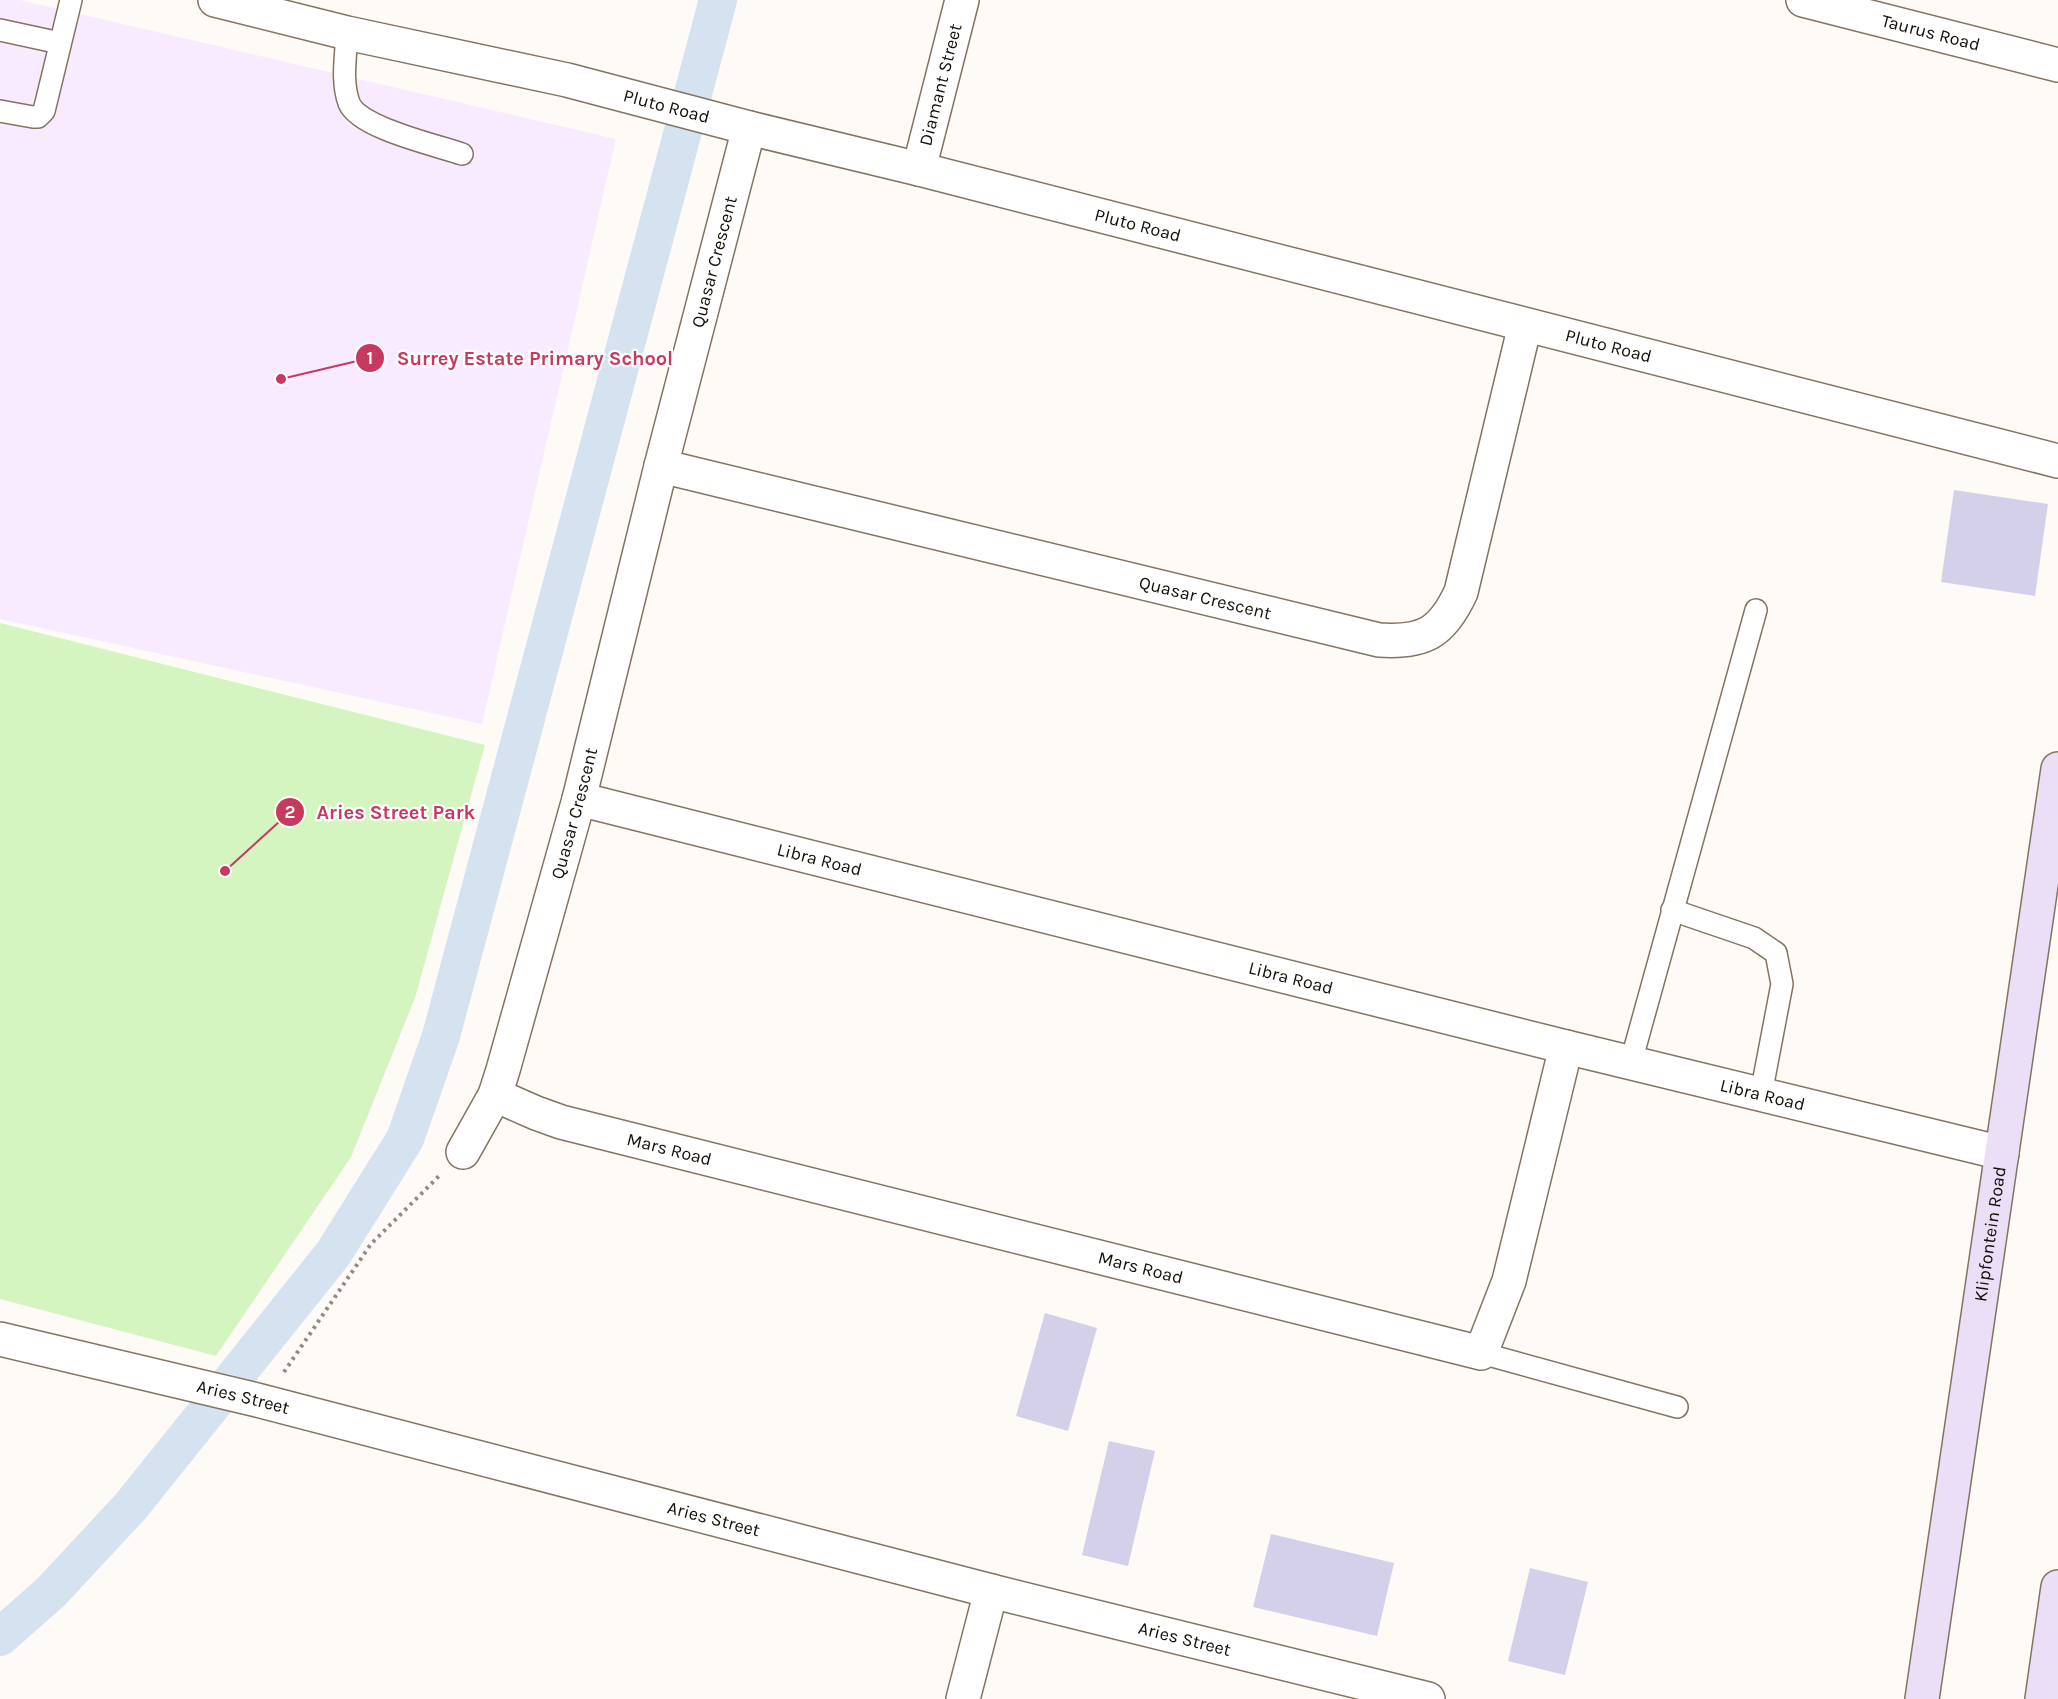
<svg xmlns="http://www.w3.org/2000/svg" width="2058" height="1699" viewBox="0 0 2058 1699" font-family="Karla,sans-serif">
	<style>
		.education { fill: #f9ebff }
		.green { fill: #d4f5bf }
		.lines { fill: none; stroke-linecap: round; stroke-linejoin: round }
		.canal { stroke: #d5e3f1; stroke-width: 38 }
		.building { fill: #d5d0e9 }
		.service-casing { stroke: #837461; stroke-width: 24 }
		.minor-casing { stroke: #837461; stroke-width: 36 }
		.secondary-casing { stroke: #837461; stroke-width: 36 }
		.path { stroke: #8e8a84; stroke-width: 4; stroke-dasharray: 3 4.5; stroke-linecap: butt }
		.service { stroke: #fff; stroke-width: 21 }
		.minor { stroke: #fff; stroke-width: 33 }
		.secondary { stroke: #ebdef7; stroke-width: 33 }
		.labels { text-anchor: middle; stroke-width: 4.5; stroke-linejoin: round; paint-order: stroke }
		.street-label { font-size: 18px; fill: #130e07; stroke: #fff }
		.leader { fill: none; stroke: #c8395f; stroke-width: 2 }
		.callout-dot { fill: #c8395f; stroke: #fff; stroke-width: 2 }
		.mark-label { font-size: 18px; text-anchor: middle; font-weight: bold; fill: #fff }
		.callout-label { font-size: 20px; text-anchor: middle; font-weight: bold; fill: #c8395f; stroke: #fff; stroke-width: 4.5; stroke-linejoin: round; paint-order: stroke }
	</style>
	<rect width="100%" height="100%" fill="#fefaf6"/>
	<!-- education -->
	<path class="education" d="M0 0H20L616 139 482 724 0 619Z"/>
	<!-- green -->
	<path class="green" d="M0 623 485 745 415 998 351 1157 216 1356 0 1299Z"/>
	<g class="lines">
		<!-- canal -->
		<path class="canal" d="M0 1637 51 1592 131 1506 333 1254 405 1139 441 1036 718 0"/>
	</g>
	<!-- building -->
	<path class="building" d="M1954 490 2048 504 2035 596 1941 582Z
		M1045 1313 1097 1328 1068 1431 1016 1416Z
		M1109 1441 1155 1451 1128 1566 1082 1555Z
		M1271 1534 1394 1563 1377 1636 1253 1607Z
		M1530 1568 1588 1582 1565 1675 1508 1661Z"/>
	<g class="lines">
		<!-- service casing -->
		<g class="service-casing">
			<path id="service" d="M0 30 60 43
				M347 33C346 56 341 81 349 103 359 128 436 145 462 154
				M0 111 33 117H38L44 111 71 0
				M1672 910 1754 938 1776 953 1782 984 1761 1094
				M1631 1062 1756 610
				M1481 1353 1677 1407"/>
		</g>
		<!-- minor casing -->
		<g class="minor-casing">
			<g id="minor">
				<path id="s1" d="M215 0 347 33 567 80 749 128 919 169 2058 461"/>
				<path id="s2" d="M1803 0 2058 65"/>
				<path id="s3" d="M919 169 962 0"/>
				<path id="s4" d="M661 466 1379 640C1424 643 1442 633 1461 592L1525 325"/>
				<path id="s5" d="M579 799 1566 1047 2002 1153"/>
				<path id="s6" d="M495 1095 536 1113 561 1122 1481 1353 1509 1281 1566 1047"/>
				<path id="s7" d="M463 1152 495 1095 503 1070 579 799 661 466 749 128"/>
				<path id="s8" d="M0 1339 257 1400 991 1591 1428 1699"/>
				<path d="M963 1699 991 1591"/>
			</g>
		</g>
		<!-- secondary casing -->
		<g class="secondary-casing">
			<g id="secondary">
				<path id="s9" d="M1922 1699 2058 769"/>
				<path d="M2042 1699 2058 1587"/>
			</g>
		</g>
		<!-- path -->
		<path class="path" d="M284 1372 371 1244 439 1176"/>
		<!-- service -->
		<use href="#service" class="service"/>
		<!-- minor -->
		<use href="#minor" class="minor"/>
		<!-- secondary -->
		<use href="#secondary" class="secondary"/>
	</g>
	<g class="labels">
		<!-- street labels -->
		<g class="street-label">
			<text dy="6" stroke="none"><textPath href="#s2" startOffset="132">Taurus Road</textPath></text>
			<text dy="6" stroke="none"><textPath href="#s3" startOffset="87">Diamant Street</textPath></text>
			<text dy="6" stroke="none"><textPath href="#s1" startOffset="464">Pluto Road</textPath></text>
			<text dy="6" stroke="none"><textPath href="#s1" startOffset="950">Pluto Road</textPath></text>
			<text dy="6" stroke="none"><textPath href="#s7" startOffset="927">Quasar Crescent</textPath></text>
			<text dy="6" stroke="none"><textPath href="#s1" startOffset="1436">Pluto Road</textPath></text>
			<text dy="6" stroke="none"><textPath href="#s4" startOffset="560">Quasar Crescent</textPath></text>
			<text dy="6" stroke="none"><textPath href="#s7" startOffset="358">Quasar Crescent</textPath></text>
			<text dy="6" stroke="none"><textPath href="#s5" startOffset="248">Libra Road</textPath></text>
			<text dy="6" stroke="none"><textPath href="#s5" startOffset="734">Libra Road</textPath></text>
			<text dy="6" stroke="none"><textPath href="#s5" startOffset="1220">Libra Road</textPath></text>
			<text dy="6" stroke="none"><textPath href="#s6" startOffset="183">Mars Road</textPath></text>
			<text dy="6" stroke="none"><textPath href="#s9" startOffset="470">Klipfontein Road</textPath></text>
			<text dy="6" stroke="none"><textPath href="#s6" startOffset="669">Mars Road</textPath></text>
			<text dy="6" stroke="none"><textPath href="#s8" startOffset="250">Aries Street</textPath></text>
			<text dy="6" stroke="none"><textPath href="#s8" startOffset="736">Aries Street</textPath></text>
			<text dy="6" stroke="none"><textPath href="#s8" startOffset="1222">Aries Street</textPath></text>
		</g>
	</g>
	<!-- callouts -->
	<path class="leader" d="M281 379L370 358M225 871L290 812"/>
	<g class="callout-dot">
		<circle cx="281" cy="379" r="6"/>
		<circle cx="225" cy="871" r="6"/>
		<circle cx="370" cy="358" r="15"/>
		<circle cx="290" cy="812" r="15"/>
	</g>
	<g class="mark-label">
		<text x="370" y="364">1</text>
		<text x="290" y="818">2</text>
	</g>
	<g class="callout-label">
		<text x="535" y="365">Surrey Estate Primary School</text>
		<text x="396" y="819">Aries Street Park</text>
	</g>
</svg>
